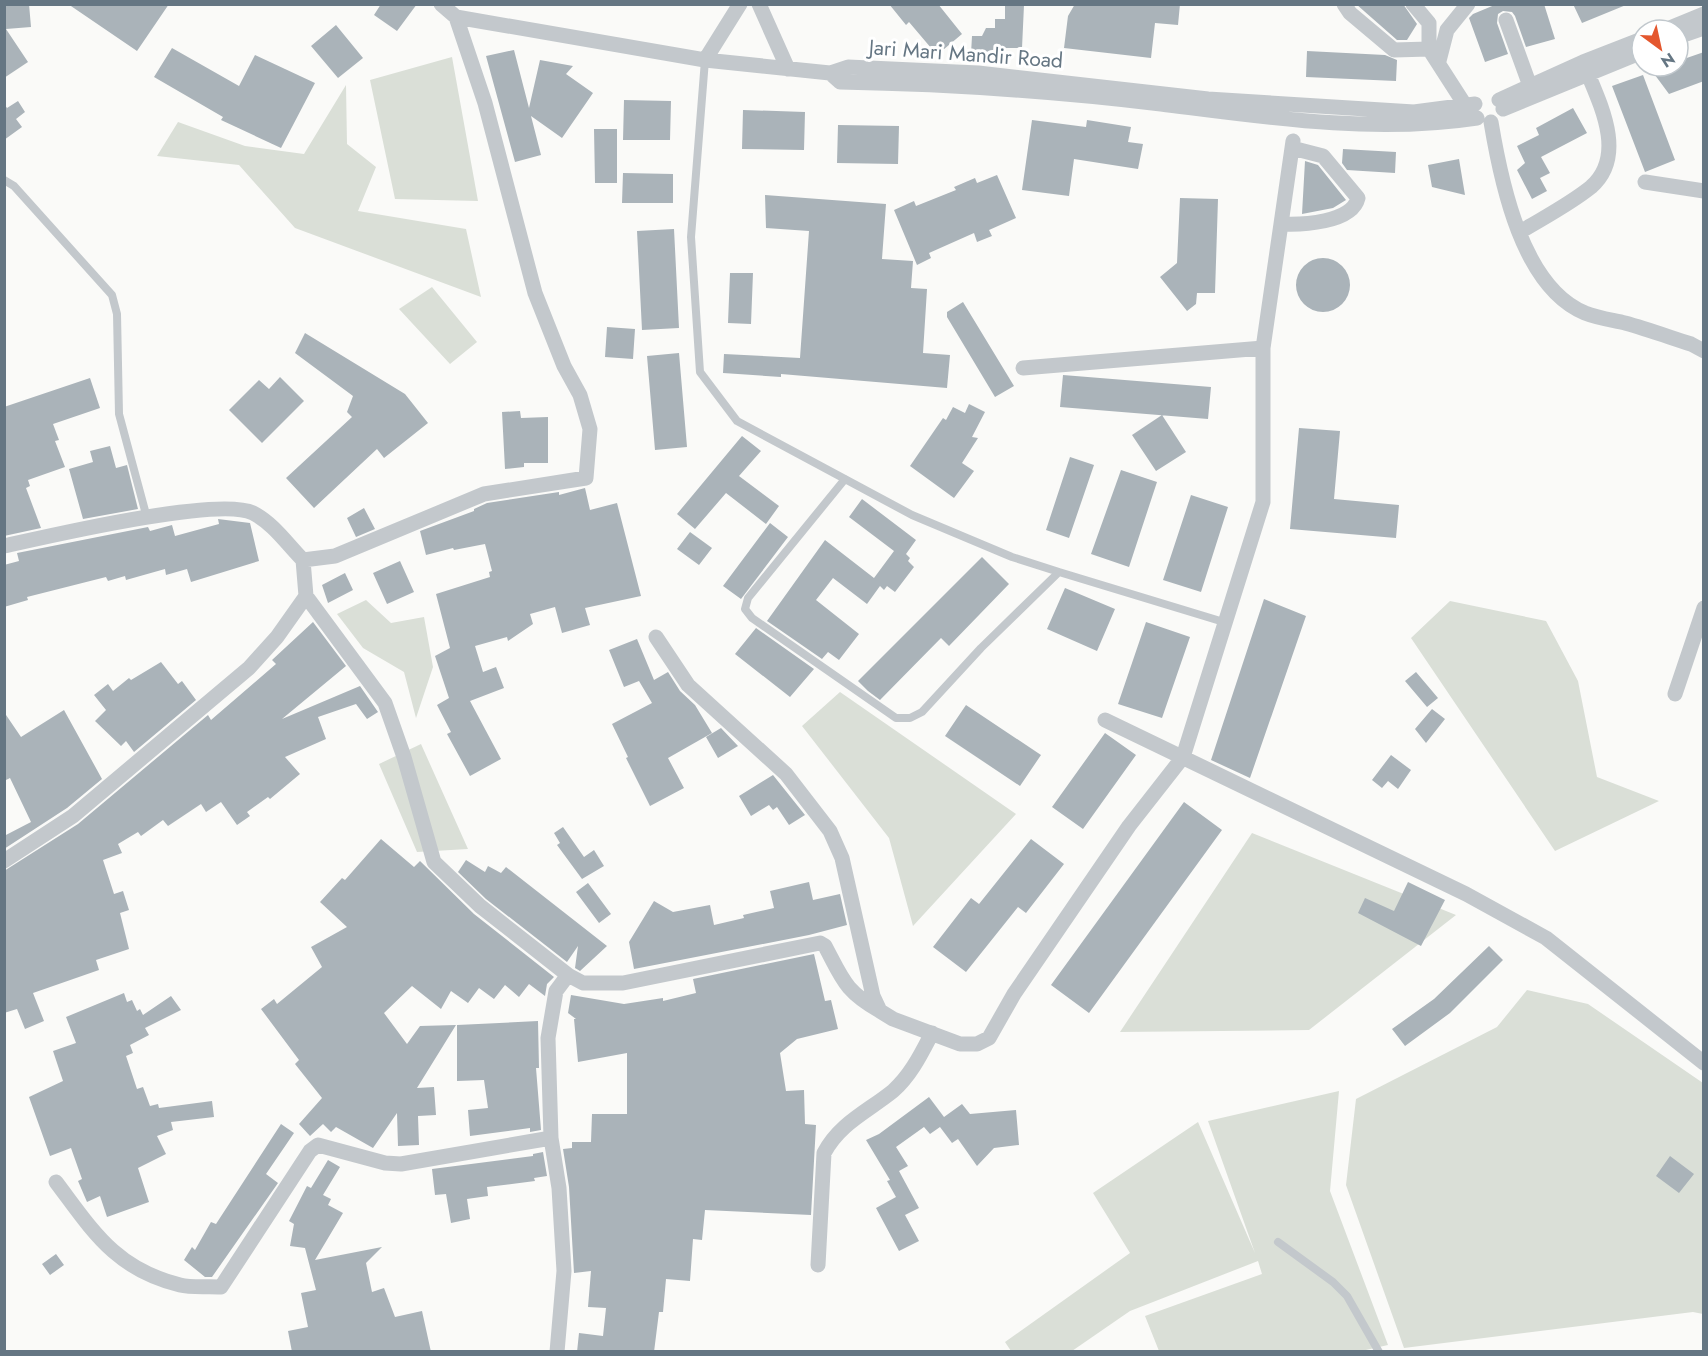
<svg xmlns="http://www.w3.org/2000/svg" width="1708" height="1356" viewBox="0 0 1708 1356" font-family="Jost,sans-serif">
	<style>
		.green { fill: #dadfd7 }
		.building { fill: #aab3b9 }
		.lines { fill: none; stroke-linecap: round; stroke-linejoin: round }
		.service { stroke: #c3c8cc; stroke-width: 8 }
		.minor { stroke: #c3c8cc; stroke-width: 15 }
		.labels { text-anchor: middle; stroke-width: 6; stroke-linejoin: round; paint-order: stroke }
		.street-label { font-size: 21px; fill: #657683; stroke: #fff }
	</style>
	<rect width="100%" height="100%" fill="#fafaf8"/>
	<!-- green -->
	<path class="green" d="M452 57 478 201 395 199 370 80Z
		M346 85 347 144 376 167 358 211 466 229 481 297 295 228 239 165 157 156 178 122 245 146 304 154Z
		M432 287 477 342 450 364 399 309Z
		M366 600 391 623 424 617 433 667 416 718 404 672 363 648 337 614Z
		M1450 601 1546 621 1578 681 1597 777 1659 801 1555 851 1411 638Z
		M840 692 1016 814 913 926 889 838 802 726Z
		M421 744 468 849 417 852 379 764Z
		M1252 833 1456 915 1309 1030 1120 1032Z
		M1527 990 1588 1004 1703 1083V1314L1693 1312 1404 1348 1346 1185 1356 1099 1497 1027Z
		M1339 1091 1330 1191 1388 1345 1357 1352 1159 1351 1145 1316 1262 1274 1258 1261 1130 1311 1072 1351H1011L1005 1342 1130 1253 1093 1193 1198 1122 1255 1253 1208 1121Z"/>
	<!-- building -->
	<path class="building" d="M4 4H29L31 27 6 29 28 62 4 78Z
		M68 4H169L137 51Z
		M381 4H417L397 31 374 15Z
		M889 4H938L962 34 937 55 909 22 906 25Z
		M1075 4H1180L1178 25 1155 23 1151 58 1064 48 1068 16Z
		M1356 4H1403L1417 24 1407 40H1397Z
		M1497 4H1544L1555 39 1526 47 1515 16 1512 12 1503 11 1498 14 1497 23 1508 54 1485 62 1469 18 1473 14Z
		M1573 4H1626V5L1582 23Z
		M1005 5H1024L1022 48H1004L1003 56 971 54 972 36H982L986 28H995V19H1005Z
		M336 25 363 58 338 78 311 46Z
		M172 48 239 86 255 55 315 83 281 148 221 120 223 117 154 77Z
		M514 50 529 108 540 60 573 66 566 74 593 93 562 138 531 116 541 155 515 162 486 56Z
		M1307 51 1385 55 1397 60 1396 81 1306 77Z
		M1704 52V81L1669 94 1652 71 1666 66H1678V61Z
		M1643 75 1675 160 1645 172 1612 86Z
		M624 100 671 101 670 140H623Z
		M18 101 25 112 16 119 22 127 4 140V104L7 108Z
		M1573 108 1587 133 1541 157 1550 173 1540 178 1547 191 1532 199 1517 170 1525 163 1517 146 1539 135 1536 128Z
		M743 110 805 112 804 150 742 149Z
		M1032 120 1086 127 1087 120 1131 127 1128 142 1143 144 1138 169 1074 159 1069 196 1022 190Z
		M838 125 899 126 898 164 837 163Z
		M594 129H617V183H595Z
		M1343 149 1396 152 1395 173 1347 170 1342 163Z
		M1459 159 1465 195 1432 187 1428 165Z
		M1305 161 1318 165 1346 200 1333 208 1302 214Z
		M623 173 673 174V203H622Z
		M997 175 1016 218 989 230 992 236 977 242 974 233 929 253 931 258 917 265 894 210 914 201 916 206 956 190 954 187 975 178 977 183Z
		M765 195 886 204 882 259 913 261 911 288 927 289 923 353 950 355 947 388 781 374V377L723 373 724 354 800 358 809 231 766 228Z
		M1180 198 1218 199 1215 293H1197L1196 304 1187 311 1160 277 1177 263Z
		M674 229 679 328 642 330 637 231Z
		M1296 285a27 27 0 1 1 54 0a27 27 0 1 1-54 0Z
		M730 273H753L751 324 728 323Z
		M963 302 1014 386 995 397 947 317V312Z
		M607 327 635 329 633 359 605 357Z
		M305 333 405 394 428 423 384 458 377 449 314 508 286 478 352 417 347 412 353 396 295 353Z
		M679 353 687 447 655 450 647 356Z
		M1063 375 1211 387 1208 419 1060 407Z
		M280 377 304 401 262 443 229 410 259 380 269 389Z
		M90 378 100 408 53 424 59 440 55 441 65 467 28 480 30 486 26 488 41 528 4 536V407Z
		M969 404 985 412 972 437 978 438 962 463 974 471 954 498 910 466 943 418 946 420 953 407 965 413Z
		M520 411 521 418 548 417V463H524V467L505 469 502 412Z
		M1162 415 1186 452 1156 471 1132 435Z
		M1299 428 1340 431 1334 499 1399 505 1396 538 1290 529Z
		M742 436 761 451 739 476 779 506 766 524 726 493 695 529 677 514Z
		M110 446 116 468 127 465 138 509 83 519 69 469 93 462 90 451Z
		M1070 457 1094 465 1069 538 1046 530Z
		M1121 470 1157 482 1129 567 1091 554Z
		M585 488 590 510 617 503 641 596 585 608 590 625 562 633 555 607 530 614 533 624 508 641 507 637 475 646 483 672 496 667 504 688 470 701 501 759 470 776 447 734 451 732 437 705 449 698 435 656 450 648 436 594 490 577 489 572 492 571 485 544 454 550 453 548 426 555 420 531 474 511V509L487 503 559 492V495Z
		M1191 495 1228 507 1201 592 1163 580Z
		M862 499 916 540 906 554 910 558 908 561 914 567 895 592 887 586 884 590 880 586 867 604 833 578 816 600 859 634 839 660 828 652 822 659 767 621 825 540 874 578 894 551 849 517Z
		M364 508 375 529 356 537 347 518Z
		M218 519 250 523 259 561 191 582 187 569 166 575 165 569 126 580 125 576 108 581 106 577 27 597 28 600 4 607V565L19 561 17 553 148 527 150 531 172 525 175 536 219 524Z
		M770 523 788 537 741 599 723 586Z
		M690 532 712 548 699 565 677 549Z
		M982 557 1009 584 949 646 941 638 880 700 868 691 858 681Z
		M400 561 414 592 387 604 373 573Z
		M345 573 353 590 328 603 322 585Z
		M1065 588 1115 609 1097 651 1047 629Z
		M1264 599 1306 616 1250 778 1211 760Z
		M313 622 346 666 282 719 360 686 378 712 367 719 356 704 318 717 326 739 285 757 300 774 270 799 268 797 247 812 250 816 237 825 221 802 206 812 201 804 168 826 163 820 141 836 138 832 118 844 122 853 103 860 114 894 123 891 129 910 120 913 129 949 96 960 99 970 33 993 44 1021 25 1029 17 1009 4 1013V871L78 824 208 715 211 720 276 664 272 660Z
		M1146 622 1190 637 1162 718 1118 704Z
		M756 628 814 669 790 697 735 654Z
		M637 639 654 680 668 672 680 691 695 705 712 733 668 758 684 788 650 806 626 758 628 757 612 724 652 703 639 681 624 687 609 650Z
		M161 662 178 684 182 681 196 700 134 752 126 741 121 746 95 721 106 710 94 695 108 684 113 691 129 678 131 680Z
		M1416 672 1438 698 1427 707 1405 681Z
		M966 705 1041 755 1020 786 945 736Z
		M1432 709 1445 719 1426 743 1415 729Z
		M64 710 102 779 67 808 4 849V836L31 822 10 778 4 781V712L21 737Z
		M721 728 738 746 718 758 706 737Z
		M1105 733 1136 755 1083 829 1052 807Z
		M1391 755 1411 770 1398 789 1388 781 1382 788 1372 780Z
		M773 775 805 815 789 825 777 807 773 810 769 805 751 816 739 796Z
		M1184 802 1222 830 1089 1013 1051 985Z
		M563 827 584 857 594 850 604 866 582 879 557 845 560 843 554 833Z
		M381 839 414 867 420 861 474 914 554 977 547 984 545 996 529 984 519 997 505 985 494 999 479 988 468 1003 451 991 441 1009 412 986 384 1013 407 1044 420 1026 456 1025 417 1088 434 1087 436 1115 418 1116 419 1145 398 1146 397 1113 373 1148 336 1127 331 1132 323 1124 310 1136 299 1124 322 1098 295 1064 299 1060 261 1009 274 999 277 1004 322 967 311 947 347 927 320 902 342 878 345 880Z
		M1031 839 1064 864 1026 913 1018 907 966 972 933 947 971 898 979 904Z
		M466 860 485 872 488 866 501 873 506 867 607 946 580 971 575 968 578 946 567 962 486 899 458 872Z
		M809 882 813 900 840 894 847 925 809 935 634 969 629 942 654 901 673 912 710 905 714 925 744 918 743 915 774 908 770 891Z
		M1408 882 1445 900 1421 946 1358 913 1365 898 1394 911Z
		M588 883 611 914 599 923 576 892Z
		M1489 946 1503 960 1450 1013 1405 1046 1392 1029 1434 999Z
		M814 954 825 1001 831 1000 838 1029 797 1039 780 1053 786 1091 804 1090 805 1124 816 1125 811 1215 705 1210 702 1240 693 1239 690 1281 666 1279 663 1312H659L654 1352H577L579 1333 603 1336 606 1308 588 1307 591 1271 574 1273 569 1187 563 1149 572 1148V1142H591L592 1114H627V1053L578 1062 574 1019H576L568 1013 571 995 624 1004 663 998V1001L696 993 693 979Z
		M124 993 127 1002 132 1000 137 1011 140 1009 143 1015 171 996 181 1010 145 1028 149 1035 130 1045 133 1053 126 1056 137 1089 143 1087 150 1106 158 1104 159 1108 212 1101 214 1117 171 1122 173 1130 157 1136 166 1154 138 1168 149 1202 107 1217 100 1196 87 1202 78 1181 82 1179 71 1148 50 1156 29 1097 63 1081 53 1051 76 1043 66 1017Z
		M538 1021 539 1068H536L541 1130 530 1132V1128L470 1136 468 1110 488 1108 484 1080 457 1081V1025Z
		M929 1097 944 1117 962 1104 970 1114 1016 1110 1019 1145 994 1148 977 1166 958 1139 952 1143 940 1127 930 1134 924 1127 896 1147 908 1166 899 1171 919 1208 905 1215 919 1241 899 1251 876 1208 896 1197 887 1181 890 1180 866 1140 879 1134Z
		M281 1124 294 1133 266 1174 278 1183 212 1277H205L184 1260 192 1247 195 1250 211 1222 216 1224Z
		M543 1152 547 1176 534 1178 535 1181 487 1187 488 1196 467 1199 470 1219 451 1223 446 1194 435 1195 432 1169 533 1156V1154Z
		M1670 1156 1694 1174 1679 1193 1656 1176Z
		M328 1160 340 1167 323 1195 331 1199 328 1205 343 1213 315 1260 382 1247 366 1263 372 1292 384 1288 395 1317 422 1311 431 1352H292L288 1331 308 1327 301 1293 316 1290 305 1248 290 1246 294 1224 289 1221 307 1186 311 1188Z
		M56 1254 64 1265 50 1275 42 1264Z"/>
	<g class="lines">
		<!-- service -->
		<path class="service" d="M705 60 691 237 700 372 737 421 912 515 1012 557 1059 572 981 648 922 712 910 718H896L752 618 745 609 748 598 845 479
			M4 180 14 186 112 295 117 314 119 414 147 518
			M1059 572 1227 623
			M1278 1242 1333 1282 1347 1296 1379 1352"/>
		<!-- minor -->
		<path class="minor" d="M441 4 456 17 705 60 830 73 848 67 978 73 1208 99 1414 112 1475 104
			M759 4 788 69
			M1344 4 1350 13 1394 50 1429 49
			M1413 4 1429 23V49L1465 105
			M1506 20 1530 86
			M1665 30 1704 14
			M1678 37 1704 28
			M705 60 740 4
			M1439 61 1447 30 1468 4
			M830 73 840 82C948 84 1054 91 1161 104 1264 117 1373 134 1477 118
			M1499 100 1583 62 1642 39
			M1503 109 1642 52
			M1491 122C1501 182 1522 287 1585 313 1598 318 1612 320 1625 323 1647 329 1669 337 1691 344L1704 351
			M1645 182 1704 191
			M1281 224C1301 225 1352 223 1358 198L1323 156 1292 148
			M1520 232C1543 218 1570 204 1591 187 1629 154 1597 98 1583 62
			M1023 368 1263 348
			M4 546C49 536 219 496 253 513 273 523 288 545 303 560L335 556 484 494 586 478 590 429 580 395 564 366 535 293 485 103 456 17
			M303 560 306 596 385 703 404 757 434 862 480 906 568 975 556 991 548 1038 551 1138 559 1188 564 1271 557 1352
			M656 637 688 685 786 774 830 831 842 858 873 996 880 1011 893 1019 960 1044H977L989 1038 1014 994 1129 826 1183 757 1263 502V348L1293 141
			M1675 694 1704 608
			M1105 720 1466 894 1546 938 1704 1063
			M4 861 73 816 249 668 277 637 306 596
			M568 975 583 983H623L820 943 825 946C843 980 845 991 880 1011
			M56 1182C93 1231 115 1269 180 1285 192 1288 208 1286 221 1287L310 1151 318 1145 385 1163 401 1164 551 1138
			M818 1265 824 1153C840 1123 867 1112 893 1091 911 1075 921 1054 932 1033"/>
	</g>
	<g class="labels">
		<!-- street labels -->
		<g class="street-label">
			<text transform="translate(966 54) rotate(4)" y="7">Jari Mari Mandir Road</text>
		</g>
	</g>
	<!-- border -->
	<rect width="1708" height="1356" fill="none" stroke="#657683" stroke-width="12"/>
	<!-- north arrow -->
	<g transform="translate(1660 48) rotate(147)"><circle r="28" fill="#ffffff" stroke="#c1c8cd" stroke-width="1.5"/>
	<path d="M0-4.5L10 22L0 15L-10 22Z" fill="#e4572e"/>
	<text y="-9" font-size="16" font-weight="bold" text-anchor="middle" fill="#657683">N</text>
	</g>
</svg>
